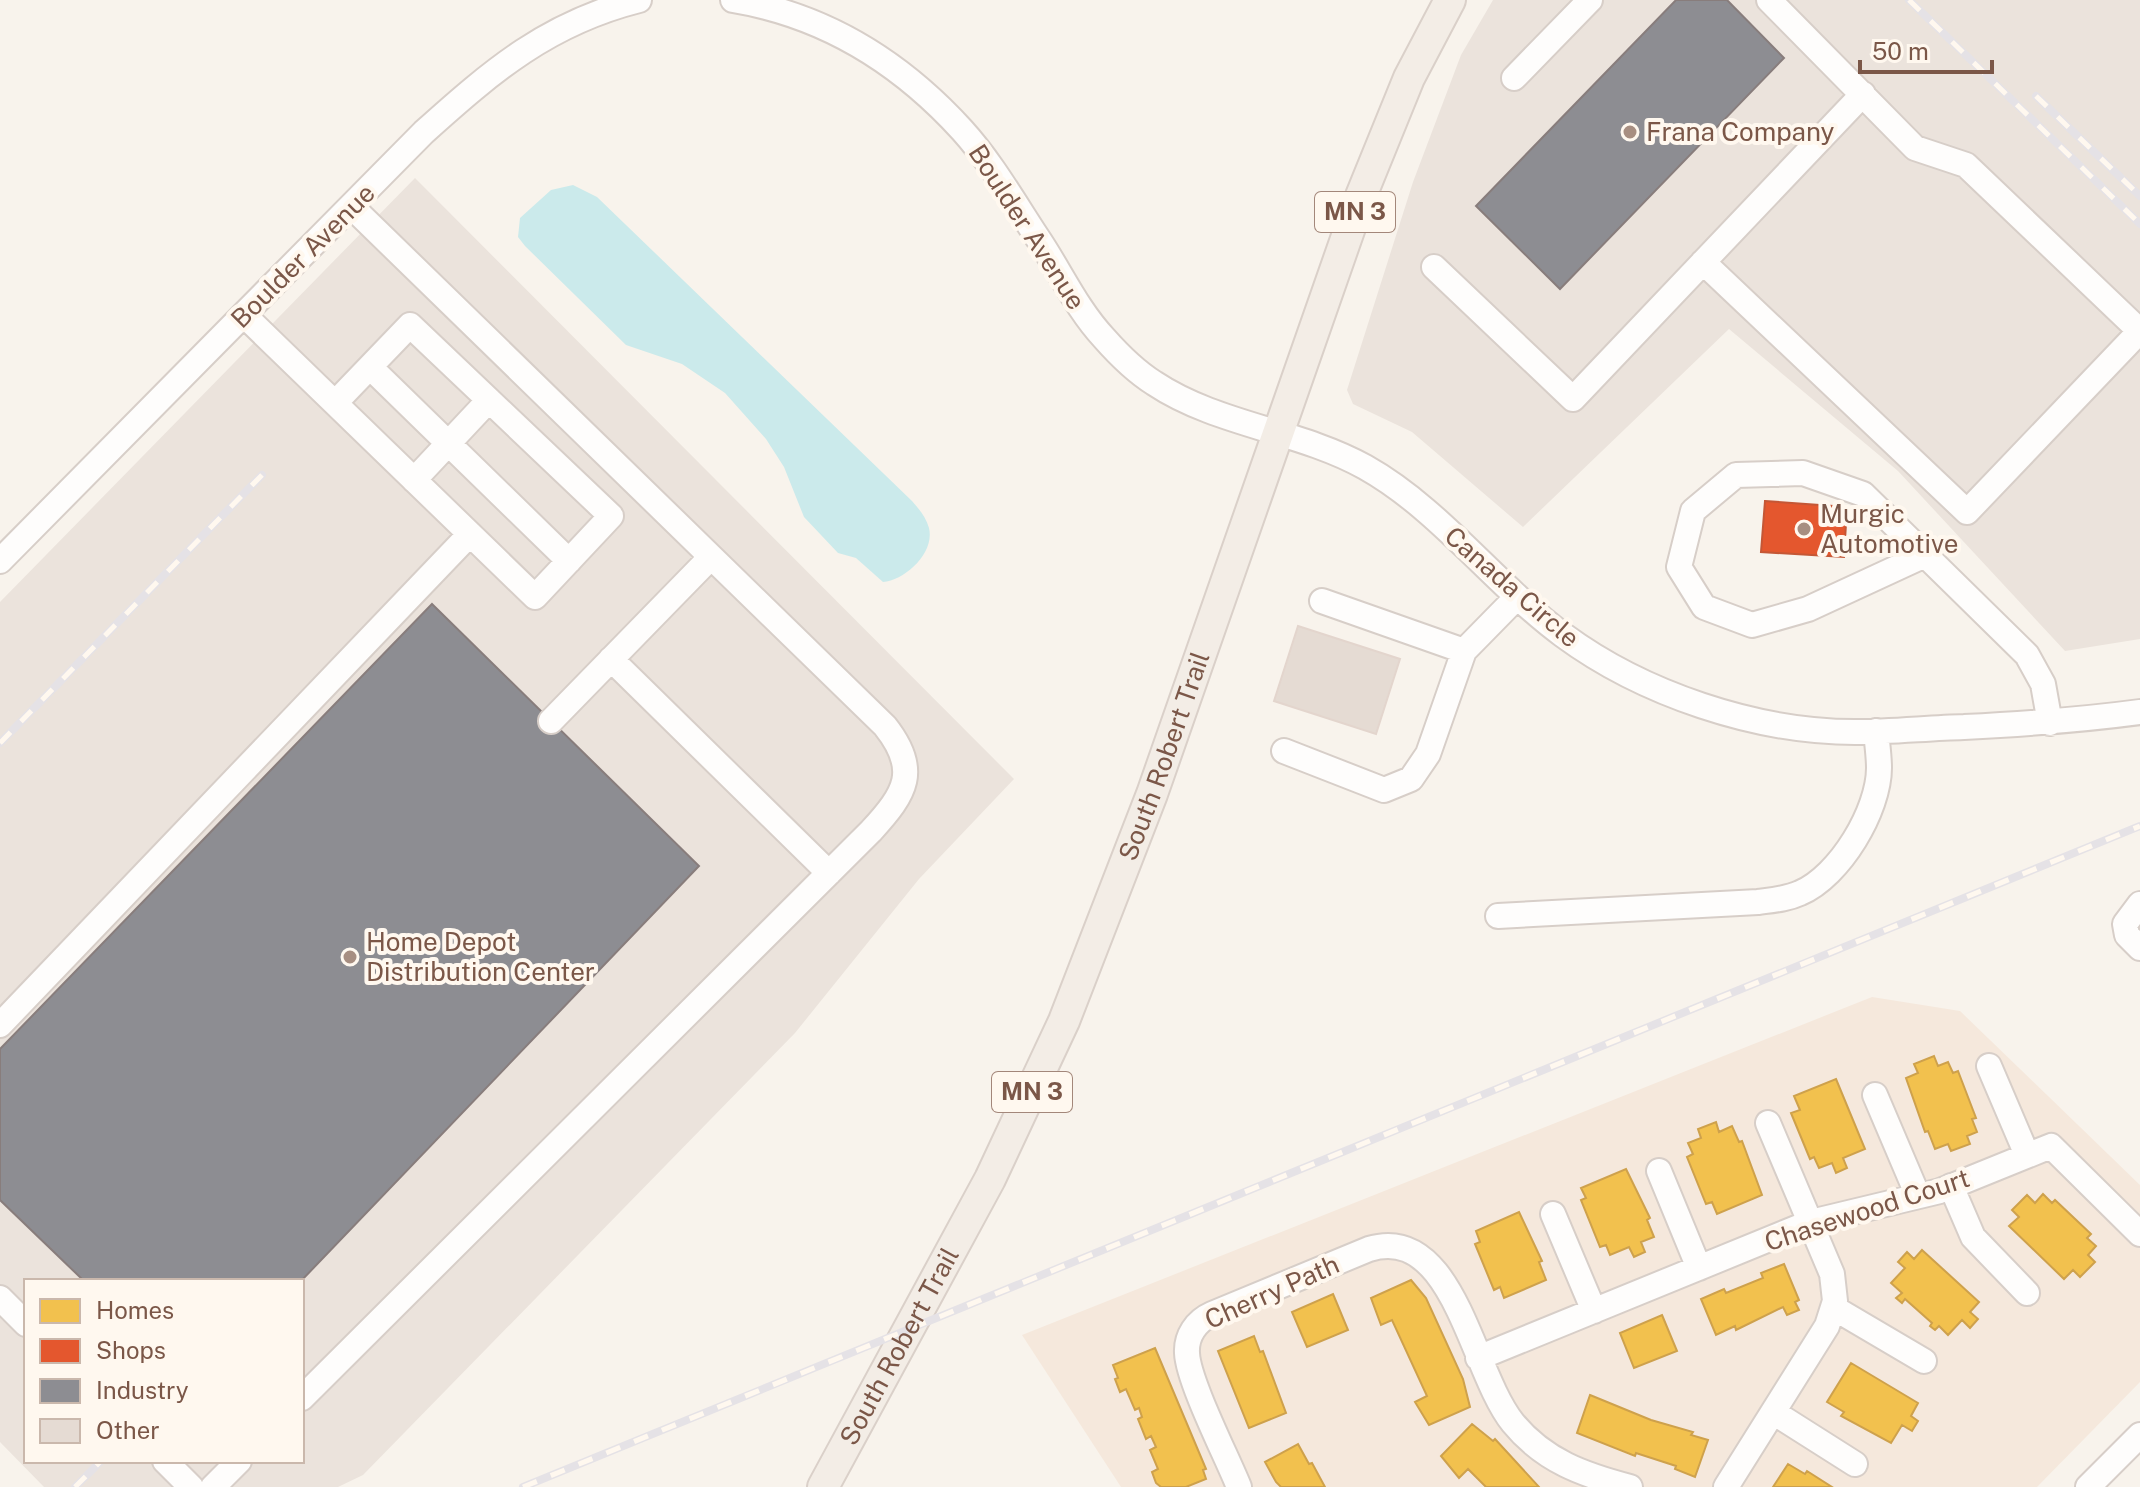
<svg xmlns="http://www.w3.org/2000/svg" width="2140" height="1487" viewBox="0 0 2140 1487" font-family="'Public Sans',sans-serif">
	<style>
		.residential { fill: #f5e8dc }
		.industrial { fill: #ebe3dc; fill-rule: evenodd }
		.water { fill: #cbeaeb }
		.homes { fill: #f2c14e; stroke: #cea14c; stroke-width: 2 }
		.shops { fill: #e4572e; stroke: #c45736; stroke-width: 2 }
		.industry { fill: #8d8d92; stroke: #887d7c; stroke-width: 2 }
		.building { fill: #e5dbd3; stroke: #e3d5cd; stroke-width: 2 }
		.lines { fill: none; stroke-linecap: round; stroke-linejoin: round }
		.minor-casing { stroke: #d7cec8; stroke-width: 28 }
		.major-casing { stroke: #dad0c9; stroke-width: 34 }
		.minor { stroke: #fefdfc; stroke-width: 24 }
		.major { stroke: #f3ede6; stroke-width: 30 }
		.rail-casing { stroke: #e5e2e6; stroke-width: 8 }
		.rail { stroke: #fff8ef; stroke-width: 5; stroke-dasharray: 15; stroke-linecap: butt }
		.poi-dot { fill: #a78e81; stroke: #fff8ef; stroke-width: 3 }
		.labels { text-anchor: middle; stroke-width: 8; stroke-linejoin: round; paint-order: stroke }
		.shield { fill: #fff8ef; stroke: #a3877a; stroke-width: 2 }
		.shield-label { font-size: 24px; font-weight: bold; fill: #7b5748 }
		.poi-label { font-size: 26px; fill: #7b5748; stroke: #fff8ef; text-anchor: start }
		.street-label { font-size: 26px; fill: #7b5748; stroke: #fff8ef }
	</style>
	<rect width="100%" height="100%" fill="#f8f3ec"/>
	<!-- residential -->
	<path class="residential" d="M1872 997 1960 1011 2140 1185V1382L2037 1487H1121L1022 1335Z"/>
	<!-- industrial -->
	<path class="industrial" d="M1493 0H2140V639L2065 651 1898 471 1729 329 1523 527 1412 432 1353 404 1347 390 1413 182 1461 55Z
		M415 178 1014 779 919 879 795 1033 363 1475 338 1487H44L0 1442V602ZM26 1281H302V1461H26Z"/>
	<!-- water -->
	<path class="water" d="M573 185 597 197 912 501C919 509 926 517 929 528 935 553 905 580 883 582L856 558 838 553 804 517 784 467 766 439 725 393 682 364 626 345 525 246 518 237 520 218 551 190Z"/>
	<!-- homes -->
	<path class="homes" d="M1934 1056 1938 1066 1948 1062 1953 1073 1958 1071 1976 1118 1972 1119 1977 1132 1967 1136 1970 1144 1951 1151 1948 1144 1935 1149 1928 1131 1925 1132 1906 1078 1918 1073 1914 1064Z
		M1836 1079 1865 1149 1843 1158 1847 1168 1836 1173 1832 1163 1819 1168 1814 1157 1810 1159 1791 1113 1800 1110 1794 1096Z
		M1716 1122 1719 1132 1732 1126 1739 1142 1742 1141 1762 1195 1717 1214 1712 1202 1706 1204 1687 1157 1693 1154 1688 1143 1701 1138 1698 1129Z
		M1626 1169 1650 1218 1647 1220 1654 1237 1641 1242 1645 1252 1634 1257 1629 1247 1610 1255 1606 1245 1600 1247 1581 1200 1586 1198 1581 1188Z
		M2043 1194 2052 1203 2055 1200 2091 1234 2087 1238 2096 1246 2088 1255 2095 1262 2080 1277 2073 1270 2064 1279 2009 1226 2019 1217 2012 1210 2027 1195 2035 1203Z
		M1519 1212 1542 1261 1539 1262 1546 1280 1504 1298 1500 1287 1494 1290 1475 1244 1480 1242 1476 1231Z
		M1922 1250 1979 1302 1970 1312 1978 1319 1970 1328 1962 1320 1948 1335 1939 1326 1935 1330 1930 1326 1932 1323 1905 1299 1902 1303 1896 1298 1902 1293 1891 1283 1905 1268 1898 1262 1907 1252 1914 1259Z
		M1784 1264 1799 1300 1795 1302 1799 1310 1787 1315 1783 1307 1736 1330 1735 1326 1716 1335 1701 1299 1724 1289 1726 1293 1763 1278 1761 1273Z
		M1411 1280 1426 1298 1463 1379 1470 1407 1429 1425 1415 1402 1427 1396 1392 1320 1381 1325 1371 1298Z
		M1333 1294 1348 1330 1307 1347 1292 1312Z
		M1662 1315 1677 1351 1634 1368 1620 1333Z
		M1254 1336 1260 1352 1263 1351 1286 1413 1249 1428 1218 1351Z
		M1155 1348 1206 1469 1203 1470 1206 1479 1186 1487H1161L1156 1483 1152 1472 1158 1469 1150 1450 1156 1447 1151 1436 1146 1439 1138 1419 1142 1417 1139 1408 1135 1410 1126 1389 1120 1392 1115 1379 1118 1378 1113 1365Z
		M1851 1363 1918 1403 1911 1416 1918 1421 1912 1431 1902 1425 1891 1443 1841 1416 1844 1412 1827 1402Z
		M1590 1395 1651 1420 1693 1432 1691 1435 1708 1440 1695 1477 1675 1469 1676 1466 1636 1453 1635 1456 1577 1433Z
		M1472 1424 1493 1441 1495 1439 1539 1487H1486L1468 1469 1459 1478 1441 1456Z
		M1298 1444 1309 1464 1312 1463 1325 1487H1281L1276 1482 1265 1462Z
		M1788 1464 1805 1474 1807 1471 1832 1487H1773Z"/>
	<!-- shops -->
	<path class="shops" d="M1765 501 1847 507 1844 557 1761 552Z"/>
	<!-- industry -->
	<path class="industry" d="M1676 0H1727L1784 58 1560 289 1476 206Z
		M432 604 699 866 301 1281H84L0 1200V1049Z"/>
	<!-- building -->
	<path class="building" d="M1298 626 1400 659 1376 734 1274 701Z"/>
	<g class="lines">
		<!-- minor casing -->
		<g class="minor-casing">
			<path id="minor" d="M733 0C824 15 900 62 962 130 992 163 1015 204 1039 240 1061 273 1077 309 1104 338 1119 355 1135 371 1154 383 1217 425 1298 430 1365 467 1440 509 1494 584 1563 635 1643 694 1756 732 1855 732 1891 732 1928 728 1964 727 2023 724 2081 720 2140 712
				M1514 78 1590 0
				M1703 262 1967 512 2140 331 1966 165 1915 148 1769 0
				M1434 267 1573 399 1863 94
				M245 316 535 597 611 516 410 325 335 403
				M370 367 569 561
				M414 480 489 400
				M1927 554 1808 609 1752 625 1704 607 1679 567 1693 511 1736 475 1803 473 1863 494 2027 655 2043 684 2050 723
				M0 561 424 132C493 70 548 23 639 0
				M1322 601 1464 651
				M611 659 829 873
				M551 721 711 557
				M1284 751 1384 790 1411 779 1428 754 1464 651 1517 597
				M2140 904 2125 924 2127 935 2140 948
				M1498 916 1758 902C1773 900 1787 899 1800 893 1840 876 1879 810 1879 768 1879 756 1877 743 1876 731
				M0 1025 470 534
				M1989 1066 2027 1155
				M1875 1095 1918 1196
				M1659 1171 1699 1268
				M1951 1186 1973 1237 2027 1293
				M1553 1214 1594 1311
				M0 1298 26 1324
				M1834 1308 1924 1361
				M1478 1358 1811 1222 1940 1191 2051 1146 2140 1234
				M302 1398 871 831C906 793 920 770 885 726L352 207
				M1773 1412 1855 1464
				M165 1461 191 1487
				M213 1487 239 1461
				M1239 1487C1227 1457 1188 1381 1187 1353 1186 1336 1196 1321 1212 1314L1369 1249C1454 1223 1471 1371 1513 1423 1544 1461 1584 1475 1630 1487
				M1726 1487 1827 1326 1835 1301 1832 1274 1768 1123
				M2088 1487 2140 1435"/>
		</g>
		<!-- major casing -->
		<g class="major-casing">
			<g id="major">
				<path id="s1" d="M823 1487 990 1179 1064 1021 1152 794 1361 196 1409 78 1450 0"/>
			</g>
		</g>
		<!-- minor -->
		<use href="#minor" class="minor"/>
		<!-- major -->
		<use href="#major" class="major"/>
		<!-- rail casing -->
		<g class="rail-casing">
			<path id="rail" d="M1909 0 2140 224
				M2036 96 2140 196
				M0 743 262 475
				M75 1487 101 1461
				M523 1487 2140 826"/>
		</g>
		<!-- rail -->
		<use href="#rail" class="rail"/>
	</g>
	<!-- markers -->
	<g class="poi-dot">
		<circle cx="1630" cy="132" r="8"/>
		<circle cx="1804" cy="529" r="8"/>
		<circle cx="350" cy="957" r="8"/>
	</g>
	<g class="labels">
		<!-- shield labels -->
		<g class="shield">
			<rect x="1315" y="192" width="80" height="40" rx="6"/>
			<rect x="992" y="1072" width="80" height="40" rx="6"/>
		</g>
		<g class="shield-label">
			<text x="1355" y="220">MN 3</text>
			<text x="1032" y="1100">MN 3</text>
		</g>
		<!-- poi labels -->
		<g class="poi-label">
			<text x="1646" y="141">Frana Company</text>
			<text x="1820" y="523">Murgic<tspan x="1820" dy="30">Automotive</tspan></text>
			<text x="366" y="951">Home Depot<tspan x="366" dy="30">Distribution Center</tspan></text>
		</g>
		<!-- street labels -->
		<g class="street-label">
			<text transform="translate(1027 227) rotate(57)" y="9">Boulder Avenue</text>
			<text transform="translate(303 256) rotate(-45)" y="9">Boulder Avenue</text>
			<text transform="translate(1512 587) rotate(41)" y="9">Canada Circle</text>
			<text dy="9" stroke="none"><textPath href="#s1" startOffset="808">South Robert Trail</textPath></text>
			<text transform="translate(1867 1210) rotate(-18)" y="9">Chasewood Court</text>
			<text transform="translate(1272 1292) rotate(-24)" y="9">Cherry Path</text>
			<text dy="9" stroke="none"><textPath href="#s1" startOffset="160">South Robert Trail</textPath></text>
		</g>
	</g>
	<!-- legend -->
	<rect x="24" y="1279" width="280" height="184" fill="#fff8ef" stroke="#cab8ac" stroke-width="2"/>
	<rect x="40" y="1299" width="40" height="24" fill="#f2c14e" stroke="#cab8ac" stroke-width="2"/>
	<text x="96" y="1319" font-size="24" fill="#7b5748">Homes</text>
	<rect x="40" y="1339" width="40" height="24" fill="#e4572e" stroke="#cab8ac" stroke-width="2"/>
	<text x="96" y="1359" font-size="24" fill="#7b5748">Shops</text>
	<rect x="40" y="1379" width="40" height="24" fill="#8d8d92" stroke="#cab8ac" stroke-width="2"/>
	<text x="96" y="1399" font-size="24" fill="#7b5748">Industry</text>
	<rect x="40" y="1419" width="40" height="24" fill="#e5dbd3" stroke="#cab8ac" stroke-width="2"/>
	<text x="96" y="1439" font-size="24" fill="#7b5748">Other</text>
	<!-- scale -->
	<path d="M1860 60v12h132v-12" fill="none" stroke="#7b5748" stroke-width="4"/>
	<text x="1872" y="60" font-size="24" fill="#7b5748" stroke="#fff8ef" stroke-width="6" paint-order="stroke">50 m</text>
</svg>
